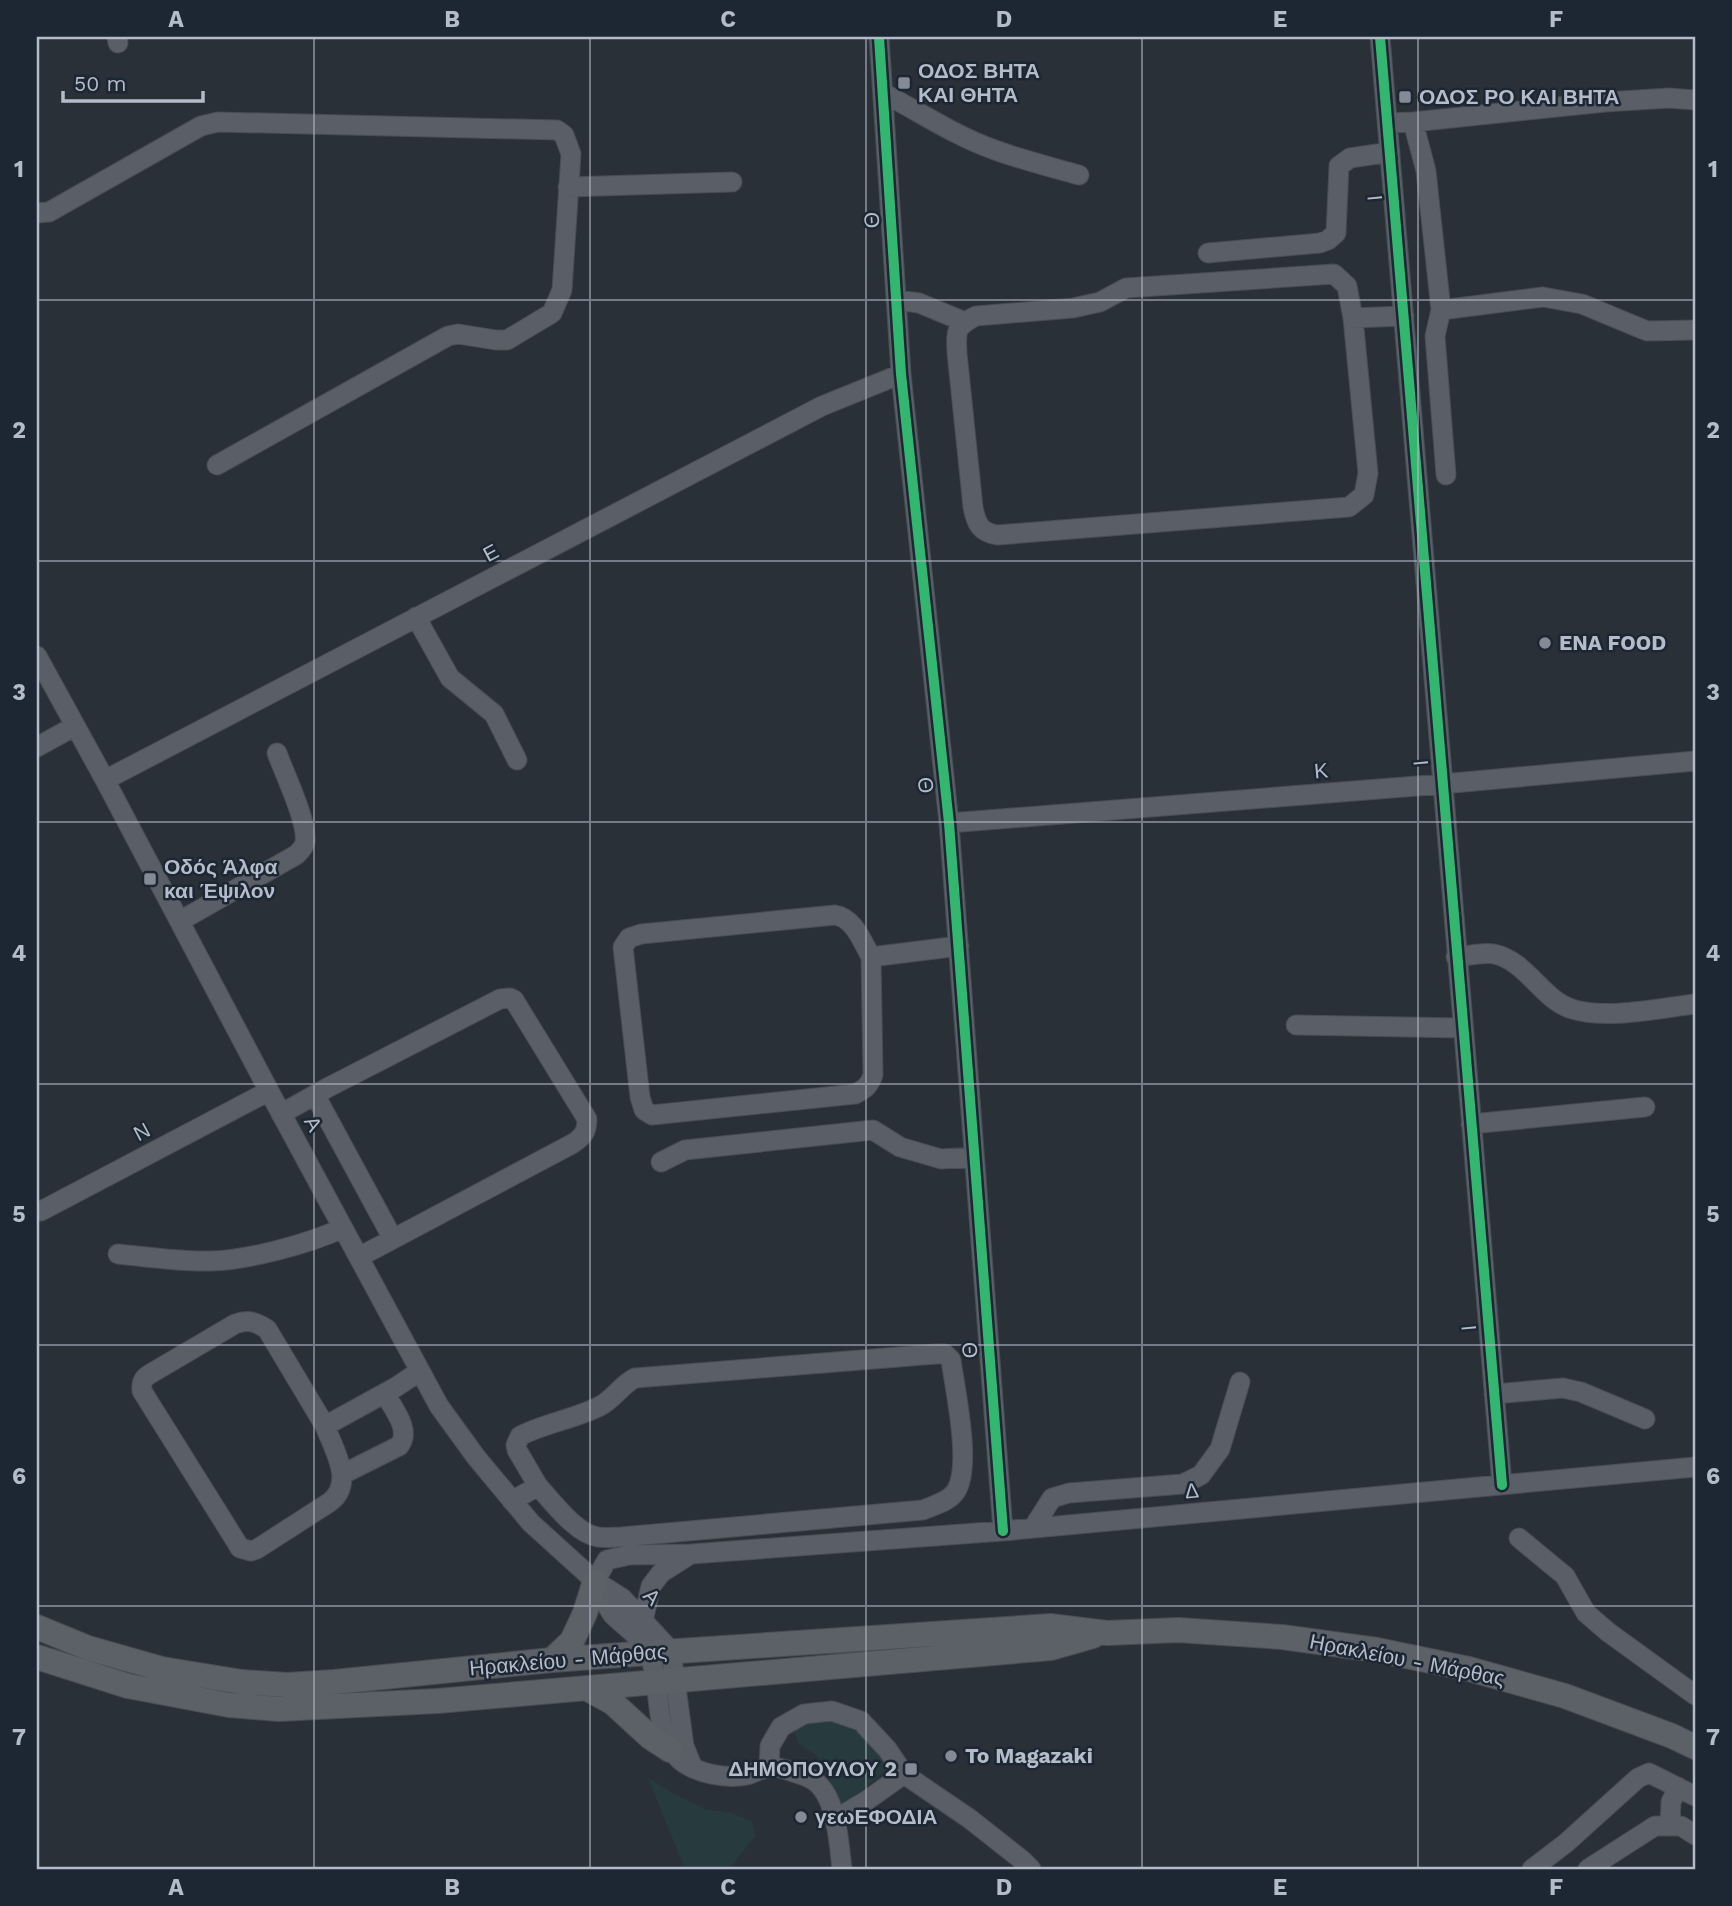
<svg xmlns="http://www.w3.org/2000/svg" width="1732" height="1906" viewBox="0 0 1732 1906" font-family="'Work Sans',sans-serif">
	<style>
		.green { fill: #273a3e }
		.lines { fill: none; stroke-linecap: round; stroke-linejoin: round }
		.minor-casing { stroke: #484c53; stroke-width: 21 }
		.major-casing { stroke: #484c55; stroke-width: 26 }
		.minor { stroke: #5a5e66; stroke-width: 19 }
		.major { stroke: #5c6168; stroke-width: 24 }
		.cycleway-casing { stroke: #1d2633; stroke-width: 15 }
		.cycleway { stroke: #33b770; stroke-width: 10 }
		.grid { fill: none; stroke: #b4bcc9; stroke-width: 2; stroke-opacity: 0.55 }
		.poi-dot { fill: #848b96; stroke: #1d2633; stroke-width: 2.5 }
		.labels { text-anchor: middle; stroke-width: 5; stroke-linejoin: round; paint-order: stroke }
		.poi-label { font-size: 21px; font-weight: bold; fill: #b4bcc9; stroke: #1d2633; text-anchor: start }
		.street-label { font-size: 21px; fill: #b4bcc9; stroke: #1d2633 }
		.neatline { fill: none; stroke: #b4bcc9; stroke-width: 2.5 }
		.grid-label { font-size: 23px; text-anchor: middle; font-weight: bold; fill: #b4bcc9 }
	</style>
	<rect width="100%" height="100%" fill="#2a3038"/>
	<!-- green -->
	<path class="green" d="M822 1710 869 1729 891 1767 842 1806 830 1780 816 1755 800 1745 793 1731Z
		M648 1778 676 1795 705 1809 732 1813 751 1821 756 1835 729 1869H685Z"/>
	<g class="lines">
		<!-- minor casing -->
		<g class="minor-casing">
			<path id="minor" d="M117 37 118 43
				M879 37 901 374 949 823 1003 1531
				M1380 37 1502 1485
				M883 93C920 112 955 136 995 150 1022 160 1051 167 1079 175
				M1413 122 1605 102 1669 98 1695 100
				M1388 123 1413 122 1426 171 1441 310 1435 336 1446 475
				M568 187 732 182
				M37 213 49 212 201 126 218 122 557 130 564 135 571 154 562 290 552 313 507 340H496L458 334 448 336 217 465
				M1208 253 1320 243 1328 240 1336 233 1339 166 1350 158 1390 152
				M1334 274 1347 286 1353 318 1368 473 1364 495 1349 507 998 535C980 533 976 523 973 507L957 353C956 330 955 327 976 316L1073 308 1100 302 1126 288Z
				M897 300 919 303 965 322
				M1441 310 1543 297 1582 304 1647 331 1695 330
				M1353 318 1404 316
				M416 617 450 678 494 714 517 760
				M37 656 105 780 269 1091 439 1406 476 1457 531 1523 595 1581 622 1598 671 1651 684 1746 693 1768
				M37 747 75 726
				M105 780 822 406 901 374
				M949 823 1442 784 1695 761
				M180 921 296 855C300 851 304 848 305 842 308 822 284 773 277 753
				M871 957C862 941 854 918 835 915L641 934 629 938 623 947 640 1097 644 1110 652 1115 855 1094C865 1089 869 1086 873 1075L871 957 959 946
				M1456 957C1468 956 1483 952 1494 954 1527 961 1541 999 1572 1009 1606 1020 1660 1008 1695 1004
				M1296 1025 1462 1028
				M315 1095 393 1239 359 1257
				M281 1114 327 1088 500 999 510 998 514 1000 587 1119C587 1132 583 1137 572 1144L393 1239
				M1471 1124 1645 1107
				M661 1162 685 1150 873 1130 900 1147 941 1159 974 1157
				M37 1211H41L269 1091
				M118 1254C148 1257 180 1262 211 1261 249 1260 308 1244 343 1228
				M1494 1394 1563 1388 1581 1392 1645 1419
				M325 1426 267 1329C256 1322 248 1319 235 1324L150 1374C143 1378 141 1383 142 1391L237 1543 240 1548 251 1551 257 1549 330 1502C355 1483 334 1450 325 1426L396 1387 420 1371
				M343 1474 399 1446C412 1431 393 1408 385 1394
				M512 1501 538 1486C552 1501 576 1534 598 1537 605 1538 613 1537 621 1537L923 1510C934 1505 949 1502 956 1491 972 1466 955 1390 951 1360L945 1354H936L635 1378C621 1385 614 1399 600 1406 575 1419 545 1423 520 1436L516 1445 517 1450 538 1486
				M1033 1528 1052 1498 1069 1493 1183 1484 1201 1475 1220 1449 1240 1382
				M1519 1538 1565 1576 1586 1613 1608 1632 1695 1695
				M595 1581 607 1560 629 1555 691 1554 1003 1531 1695 1467
				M595 1582C601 1592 606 1606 613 1615 625 1627 643 1638 649 1654 663 1686 652 1736 680 1760 697 1774 726 1779 747 1775 754 1773 760 1769 767 1768 775 1766 785 1769 793 1772 799 1774 807 1776 813 1780 837 1795 839 1844 842 1869
				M643 1621 651 1586 661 1573 691 1554
				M769 1767 770 1746 781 1727 804 1714 832 1711 861 1721 887 1749 904 1774 970 1819 1022 1860 1031 1869
				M836 1819 866 1801 904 1774
				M1670 1826 1671 1802 1678 1787
				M1532 1869 1566 1843 1638 1778 1649 1773 1695 1796
				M1588 1869 1655 1826H1681L1695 1835"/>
		</g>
		<!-- major casing -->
		<g class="major-casing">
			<path id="major" d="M37 1627 88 1648 162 1669 242 1682 287 1685 334 1682 552 1660 649 1653 1050 1626 1107 1633 1178 1630 1282 1637 1377 1650 1469 1669 1565 1696 1672 1736 1695 1747
				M37 1657 128 1686 229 1705 279 1709 437 1701 1051 1648 1093 1636
				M552 1660 572 1641 585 1613 595 1581
				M586 1688 613 1703 650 1737 670 1750"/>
		</g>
		<!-- minor -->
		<use href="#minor" class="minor"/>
		<!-- major -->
		<use href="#major" class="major"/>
		<!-- cycleway casing -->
		<g class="cycleway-casing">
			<path id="cycleway" d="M879 37 901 374 949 823 1003 1531
				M1380 37 1502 1485"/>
		</g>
		<!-- cycleway -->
		<use href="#cycleway" class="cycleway"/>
	</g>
	<!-- grid -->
	<path class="grid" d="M314 37V1869M590 37V1869M866 37V1869M1142 37V1869M1418 37V1869M37 300H1695M37 561H1695M37 822H1695M37 1084H1695M37 1345H1695M37 1606H1695"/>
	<!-- markers -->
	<g class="poi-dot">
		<rect x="897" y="76" width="14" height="14" rx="3.5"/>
		<rect x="1398" y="90" width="14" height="14" rx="3.5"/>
		<circle cx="1545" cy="643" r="7"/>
		<rect x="143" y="872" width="14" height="14" rx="3.5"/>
		<circle cx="951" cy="1756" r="7"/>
		<rect x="904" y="1762" width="14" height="14" rx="3.5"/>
		<circle cx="801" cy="1817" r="7"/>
	</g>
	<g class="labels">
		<!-- poi labels -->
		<g class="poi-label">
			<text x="918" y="78">ΟΔΟΣ ΒΗΤΑ<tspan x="918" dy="24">ΚΑΙ ΘΗΤΑ</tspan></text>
			<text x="1419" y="104">ΟΔΟΣ ΡΟ ΚΑΙ ΒΗΤΑ</text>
			<text x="1559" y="650">ENA FOOD</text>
			<text x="164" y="874">Οδός Άλφα<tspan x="164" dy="24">και Έψιλον</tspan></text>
			<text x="965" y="1763">To Magazaki</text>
			<text x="897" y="1776" text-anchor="end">ΔΗΜΟΠΟΥΛΟΥ 2</text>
			<text x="815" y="1824">γεωΕΦΟΔΙΑ</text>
		</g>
		<!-- street labels -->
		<g class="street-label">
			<text transform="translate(1375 198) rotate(-95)" y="7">Ι</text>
			<text transform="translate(872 220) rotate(-94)" y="7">Θ</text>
			<text transform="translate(491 553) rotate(-28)" y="7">Ε</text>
			<text transform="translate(1421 763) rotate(-95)" y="7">Ι</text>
			<text transform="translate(1321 771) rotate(-5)" y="7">Κ</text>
			<text transform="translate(926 785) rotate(-96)" y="7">Θ</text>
			<text transform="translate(313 1124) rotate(62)" y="7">Α</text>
			<text transform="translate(142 1132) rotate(-28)" y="7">Ν</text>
			<text transform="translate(1469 1328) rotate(-95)" y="7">Ι</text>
			<text transform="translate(970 1350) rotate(-94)" y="7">Θ</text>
			<text transform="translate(1192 1491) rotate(-5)" y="7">Δ</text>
			<text transform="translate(652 1597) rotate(46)" y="7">Α</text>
			<text transform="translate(568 1660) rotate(-5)" y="7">Ηρακλείου - Μάρθας</text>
			<text transform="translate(1407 1660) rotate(11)" y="7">Ηρακλείου - Μάρθας</text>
		</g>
	</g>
	<!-- border -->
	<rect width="1732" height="1906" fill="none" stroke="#1d2633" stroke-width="77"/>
	<!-- scale -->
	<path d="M63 91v10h140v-10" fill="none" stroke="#b4bcc9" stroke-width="3.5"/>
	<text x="74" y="91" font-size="21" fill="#b4bcc9" stroke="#1d2633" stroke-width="5" paint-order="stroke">50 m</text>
	<rect x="38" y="38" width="1656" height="1830" class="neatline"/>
	<g class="grid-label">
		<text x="176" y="27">A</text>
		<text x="452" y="27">B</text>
		<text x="728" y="27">C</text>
		<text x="1004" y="27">D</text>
		<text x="1280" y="27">E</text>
		<text x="1556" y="27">F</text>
		<text x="19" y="177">1</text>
		<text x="1713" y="177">1</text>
		<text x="19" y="438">2</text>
		<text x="1713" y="438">2</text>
		<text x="19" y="700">3</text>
		<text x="1713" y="700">3</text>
		<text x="19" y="961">4</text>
		<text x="1713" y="961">4</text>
		<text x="19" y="1222">5</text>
		<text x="1713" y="1222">5</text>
		<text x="19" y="1484">6</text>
		<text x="1713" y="1484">6</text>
		<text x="19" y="1745">7</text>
		<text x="1713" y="1745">7</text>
		<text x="176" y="1895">A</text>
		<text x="452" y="1895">B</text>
		<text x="728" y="1895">C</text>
		<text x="1004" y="1895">D</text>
		<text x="1280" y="1895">E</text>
		<text x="1556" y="1895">F</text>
	</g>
</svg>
